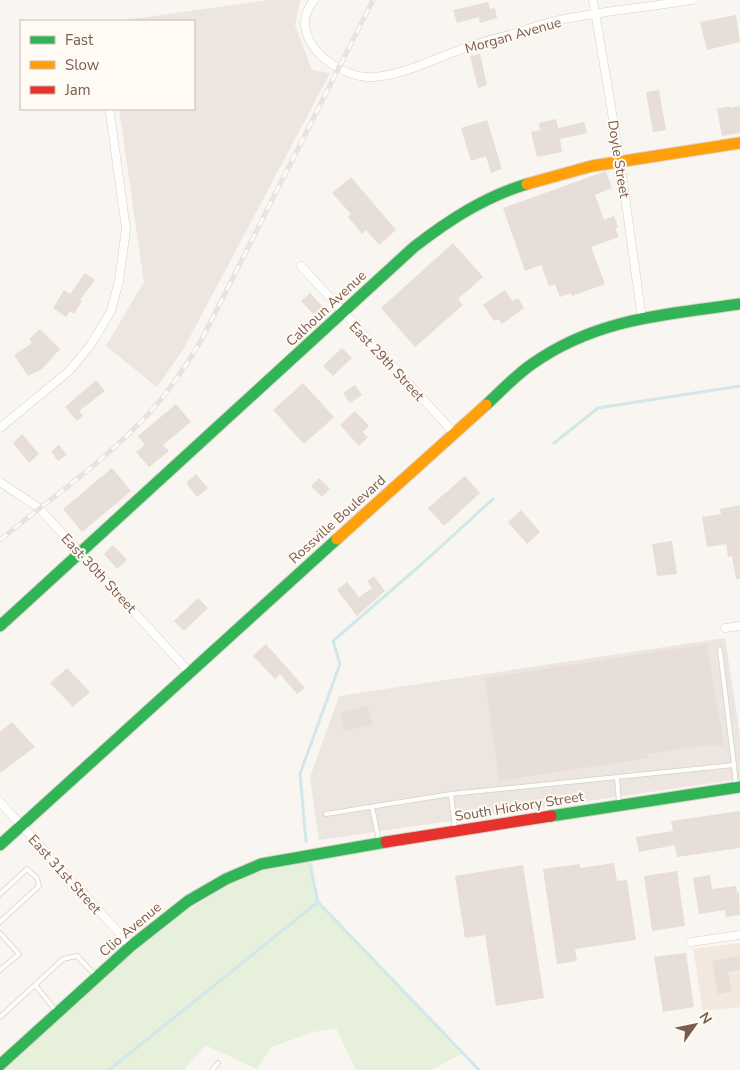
<svg xmlns="http://www.w3.org/2000/svg" width="740" height="1070" viewBox="0 0 740 1070" font-family="'Nunito Sans',sans-serif">
	<style>
		.residential { fill: #f2e8de }
		.industrial { fill: #ede5e0 }
		.green { fill: #e7f0db }
		.lines { fill: none; stroke-linecap: round; stroke-linejoin: round }
		.stream { stroke: #d0e8ea; stroke-width: 3 }
		.building { fill: #e6ded7 }
		.lane-casing { stroke: #d7d1cb; stroke-width: 5.5 }
		.street-casing { stroke: #d7d1cb; stroke-width: 9 }
		.fast-casing { stroke: #d9d2cb; stroke-width: 13 }
		.slow-casing { stroke: #d9d2cb; stroke-width: 13 }
		.jam-casing { stroke: #d9d2cb; stroke-width: 13 }
		.lane { stroke: #fefefd; stroke-width: 4 }
		.street { stroke: #fefefd; stroke-width: 8 }
		.fast { stroke: #30b455; stroke-width: 11 }
		.slow { stroke: #ff9f0a; stroke-width: 11 }
		.jam { stroke: #e5322d; stroke-width: 11 }
		.rail-casing { stroke: #e6e3e7; stroke-width: 5 }
		.rail { stroke: #fffaf3; stroke-width: 3; stroke-dasharray: 9; stroke-linecap: butt }
		.labels { text-anchor: middle; stroke-width: 4; stroke-linejoin: round; paint-order: stroke }
		.street-label { font-size: 14px; fill: #7a5c4d; stroke: #fffaf3 }
	</style>
	<rect width="100%" height="100%" fill="#f9f5f0"/>
	<!-- residential -->
	<path class="residential" d="M740 943V1007L703 1011 693 949Z"/>
	<!-- industrial -->
	<path class="industrial" d="M268 0H300L295 25 312 70 330 73 184 348 157 387 106 346 144 282 119 109H194V21H118Z
		M725 638 740 737V779L319 840 310 777 339 696Z"/>
	<!-- green -->
	<path class="green" d="M312 859 318 903 461 1054 432 1070H356L336 1028 314 1032 271 1047 257 1069 205 1045 184 1070H4C78 999 159 916 253 874 272 865 293 864 312 859Z"/>
	<g class="lines">
		<!-- stream -->
		<path class="stream" d="M554 443 598 408 740 386
			M306 841 300 774 340 664 333 641 424 562 493 499
			M310 866 318 902 479 1070
			M109 1070 318 902"/>
	</g>
	<!-- building -->
	<path class="building" d="M488 2 490 9 495 8 497 18 480 23 479 17 457 23 453 10Z
		M736 15 740 42 707 50 700 22Z
		M480 54 487 85 478 88 470 56Z
		M659 90 666 130 653 132 646 92Z
		M730 106V108L740 106V133L722 136 717 109Z
		M556 119 558 128 584 122 587 133 560 139 562 152 537 157 531 132 540 130 539 123Z
		M487 120 502 169 491 173 486 156 471 161 461 128Z
		M606 171 612 188 595 195 604 220 614 216 618 227 615 228 619 237 591 247 605 284 572 296 571 293 560 297 555 284 549 286 541 265 525 271 503 208Z
		M351 177 396 230 379 245 366 230 362 234 348 217 351 214 332 193Z
		M453 243 483 277 458 299 463 305 415 347 381 308Z
		M85 273 95 280 80 300 82 301 74 314 70 311 66 317 53 308 64 290 70 294Z
		M505 290 512 301 518 298 524 308 502 324 498 319 494 321 483 305Z
		M310 293 323 307 314 315 301 301Z
		M40 329 60 349 42 369 28 376 14 355 32 343 29 339Z
		M342 348 352 358 333 376 323 366Z
		M96 380 105 391 79 411 83 416 77 421 65 407Z
		M303 383 334 417 304 444 273 410Z
		M355 385 362 395 350 403 343 393Z
		M176 404 191 422 163 445 169 451 149 467 136 452 145 445 138 436Z
		M355 411 369 426 363 432 368 437 359 446 340 425Z
		M22 434 39 454 29 463 13 443Z
		M59 445 67 455 58 461 51 451Z
		M112 468 131 491 82 532 63 509Z
		M196 474 208 488 197 497 186 483Z
		M465 476 480 493 444 526 428 508Z
		M319 478 330 489 322 497 311 486Z
		M740 505V579H736L732 556 728 557 726 544 707 547 702 517 721 514 720 509Z
		M521 510 540 532 527 544 508 522Z
		M672 541 677 574 657 576 652 544Z
		M113 545 127 560 117 569 104 554Z
		M374 576 385 591 357 616 337 590 347 582 359 597 372 588 367 581Z
		M198 598 208 608 184 631 174 621Z
		M266 644 305 688 297 694 280 674 275 679 253 656Z
		M707 644 724 745 714 747 713 744 648 754 649 758 499 781 485 678Z
		M67 668 90 692 73 707 50 683Z
		M368 706 372 725 344 731 340 713Z
		M12 722 35 747 0 773V732Z
		M740 811V848L677 857 675 845 639 852 636 837 673 831 671 821Z
		M614 863 617 881 627 880 636 940 575 949 577 961 557 964 543 869 580 864V868Z
		M523 865 544 998 496 1006 485 935 465 938 455 876Z
		M677 871 685 926 652 931 644 876Z
		M710 875 712 889 736 886 737 893 739 892 740 915 726 917 725 910 699 914 693 878Z
		M686 953 694 1007 663 1012 654 957Z
		M740 956V970L728 972 732 991 718 994 712 961Z"/>
	<g class="lines">
		<!-- lane casing -->
		<g class="lane-casing">
			<path id="lane" d="M720 650 734 765
				M617 778 619 803
				M451 794 455 829
				M372 807 379 841
				M326 814 451 794 734 765 736 787
				M0 894 27 869 37 878 39 886 0 922
				M0 933 19 954 0 970
				M56 1011 35 985 63 959 77 956 96 976
				M0 1017 35 985
				M212 1070 218 1063"/>
		</g>
		<!-- street casing -->
		<g class="street-casing">
			<path id="street" d="M314 0C283 38 339 80 375 77 407 74 435 58 465 48 481 42 497 38 513 34 528 29 544 23 560 20 603 11 648 7 692 0
				M593 0 620 160 642 319
				M301 266 454 433
				M0 428 69 371 90 346 111 311 119 281 126 229 110 113
				M0 482 39 508 189 672
				M725 628 740 626
				M0 802 131 946
				M691 942 740 935"/>
		</g>
		<!-- fast casing -->
		<g class="fast-casing">
			<path id="fast" d="M486 405C501 391 516 375 532 364 597 318 665 315 740 304
				M0 626 414 247C449 220 484 197 527 184
				M551 816 740 787
				M0 845 337 539
				M0 1065 131 946 188 901 226 879 261 864 386 842"/>
		</g>
		<!-- slow casing -->
		<g class="slow-casing">
			<path id="slow" d="M527 184 592 166 740 143
				M337 539 486 405"/>
		</g>
		<!-- jam casing -->
		<g class="jam-casing">
			<path id="jam" d="M386 842 551 816"/>
		</g>
		<!-- lane -->
		<use href="#lane" class="lane"/>
		<!-- street -->
		<use href="#street" class="street"/>
		<!-- fast -->
		<use href="#fast" class="fast"/>
		<!-- slow -->
		<use href="#slow" class="slow"/>
		<!-- jam -->
		<use href="#jam" class="jam"/>
		<!-- rail casing -->
		<g class="rail-casing">
			<path id="rail" d="M0 540C51 498 107 460 151 411 171 389 187 364 202 339L373 0"/>
		</g>
		<!-- rail -->
		<use href="#rail" class="rail"/>
	</g>
	<g class="labels">
		<!-- street labels -->
		<g class="street-label">
			<text transform="translate(513 35) rotate(-16)" y="5">Morgan Avenue</text>
			<text transform="translate(619 159) rotate(81)" y="5">Doyle Street</text>
			<text transform="translate(326 308) rotate(-43)" y="5">Calhoun Avenue</text>
			<text transform="translate(387 361) rotate(47)" y="5">East 29th Street</text>
			<text transform="translate(337 519) rotate(-42)" y="5">Rossville Boulevard</text>
			<text transform="translate(99 573) rotate(47)" y="5">East 30th Street</text>
			<text transform="translate(519 806) rotate(-9)" y="5">South Hickory Street</text>
			<text transform="translate(65 874) rotate(48)" y="5">East 31st Street</text>
			<text transform="translate(130 929) rotate(-40)" y="5">Clio Avenue</text>
		</g>
	</g>
	<!-- legend -->
	<rect x="20" y="20" width="175" height="90" fill="#fffaf3" stroke="#cabbb1"/>
	<rect x="30" y="36" width="25" height="8" fill="#30b455" stroke="#cabbb1"/>
	<text x="65" y="45" font-size="15" fill="#7a5c4d">Fast</text>
	<rect x="30" y="61" width="25" height="8" fill="#ff9f0a" stroke="#cabbb1"/>
	<text x="65" y="70" font-size="15" fill="#7a5c4d">Slow</text>
	<rect x="30" y="86" width="25" height="8" fill="#e5322d" stroke="#cabbb1"/>
	<text x="65" y="95" font-size="15" fill="#7a5c4d">Jam</text>
	<!-- north arrow -->
	<g transform="translate(695 1025) rotate(57)" stroke="#fffaf3" stroke-width="4" paint-order="stroke">
	<path d="M0-4L9 19L0 12L-9 19Z" fill="#7a5c4d"/>
	<text y="-8" font-size="14" font-weight="bold" text-anchor="middle" fill="#7a5c4d">N</text>
	</g>
</svg>
